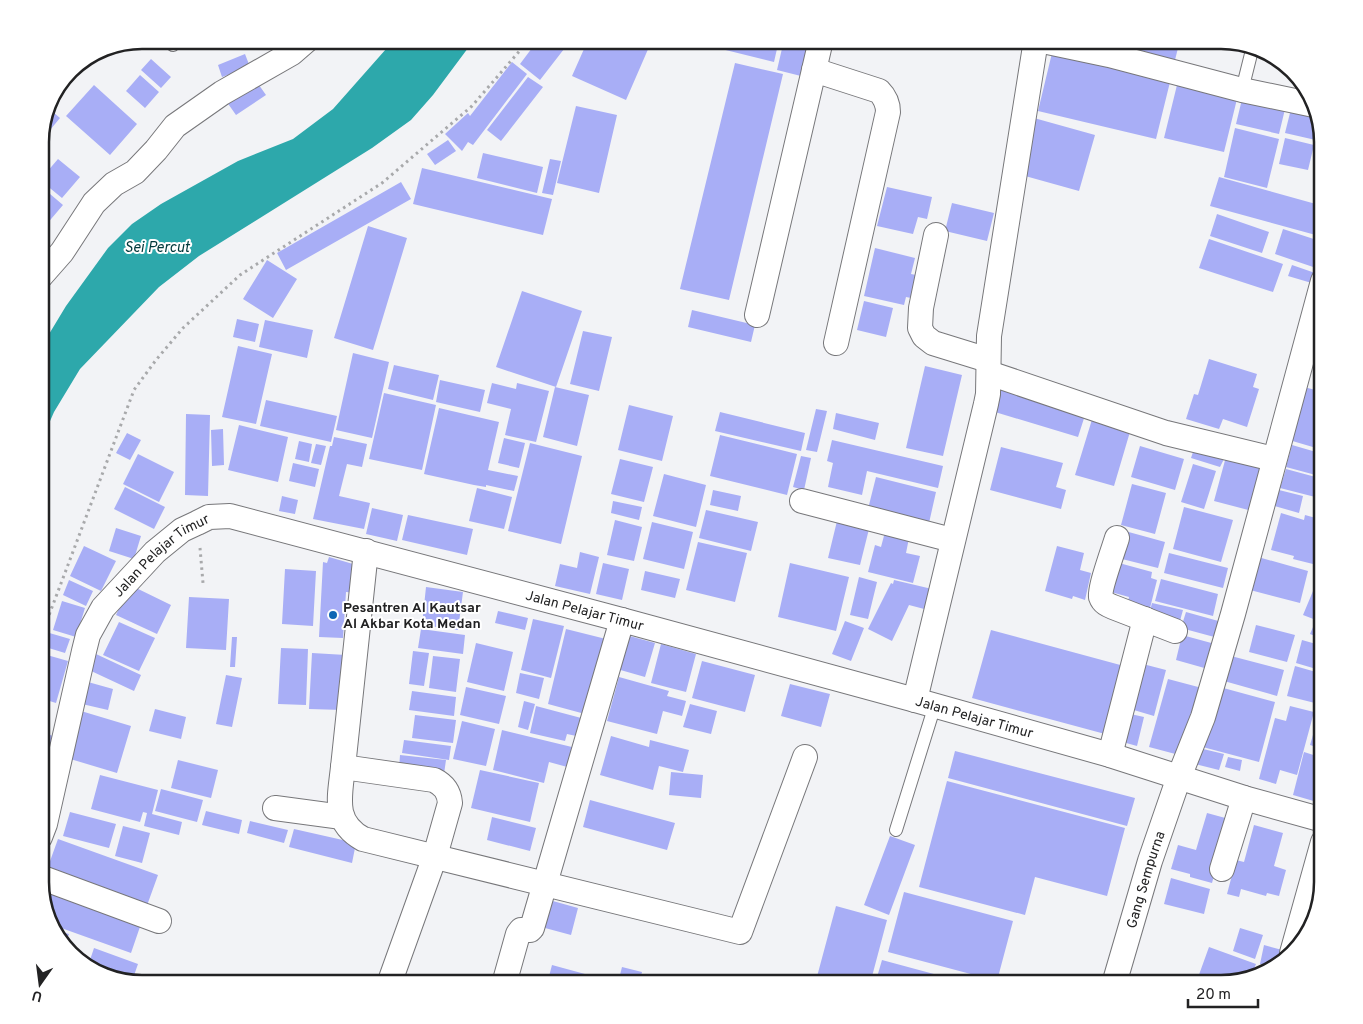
<svg xmlns="http://www.w3.org/2000/svg" width="1363" height="1024" viewBox="0 0 1363 1024" font-family="Overpass,sans-serif">
	<style>
		.water { fill: #2da8ab }
		.building { fill: #a8aef6 }
		.lines { fill: none; stroke-linecap: round; stroke-linejoin: round }
		.service-casing { stroke: #77777a; stroke-width: 14 }
		.minor-casing { stroke: #77777a; stroke-width: 26 }
		.path { stroke: #a8a9ab; stroke-width: 3; stroke-dasharray: 2.5 4; stroke-linecap: butt }
		.service { stroke: #fff; stroke-width: 12 }
		.minor { stroke: #fff; stroke-width: 24 }
		.poi-dot { fill: #0f67b4; stroke: #fff; stroke-width: 2 }
		.labels { text-anchor: middle; stroke-width: 4; stroke-linejoin: round; paint-order: stroke }
		.street-label { font-size: 14px; fill: #222223; stroke: #fff }
		.poi-label { font-size: 14px; font-weight: bold; fill: #222223; stroke: #fff; text-anchor: start }
		.water-label { font-size: 15px; font-style: italic; fill: #00393b; stroke: #fff }
		.rim { fill: none; stroke: #222223; stroke-width: 2.5 }
	</style>
	<rect width="100%" height="100%" fill="#f2f3f6"/>
	<!-- water -->
	<path class="water" d="M394 40H474L433 95 411 120 372 148 199 256 159 287 80 369 54 412 40 444V349L66 306 108 248 132 224 161 204 238 161 293 139 333 109Z"/>
	<!-- building -->
	<path class="building" d="M538 40H571L540 80 520 64Z
		M588 40H634L649 47 626 100 572 76Z
		M685 40H779L774 62Z
		M784 40H814L805 77 777 70Z
		M1117 40H1180L1175 60 1116 46Z
		M1052 53 1170 82 1156 139 1038 111Z
		M245 54 250 67 222 77 218 65Z
		M151 59 171 77 161 88 141 70Z
		M82 61 85 63 51 103 49 101 51 96 74 65Z
		M512 62 527 74 473 145 468 142 462 151 445 134 468 113 470 116Z
		M735 63 783 74 729 300 680 289Z
		M140 75 159 92 145 108 126 91Z
		M528 77 543 87 501 141 487 130Z
		M254 78 266 95 236 115 224 98Z
		M94 85 137 124 110 155 66 116Z
		M1177 85 1237 99 1224 152 1164 138Z
		M1243 95 1286 105 1279 134 1236 124Z
		M1292 105 1316 110 1321 134 1320 141 1285 133Z
		M576 106 617 115 599 193 557 183Z
		M53 112 60 118 40 142 43 125Z
		M1034 118 1095 135 1079 191 1018 174Z
		M1235 128 1279 139 1267 188 1224 177Z
		M1285 138 1314 145 1308 170 1279 164Z
		M448 140 456 151 435 165 427 154Z
		M483 153 543 167 537 193 477 178Z
		M58 159 80 177 62 198 40 180Z
		M550 159 561 161 553 195 542 193Z
		M1322 166H1323V187L1318 186Z
		M422 168 552 199 543 235 413 204Z
		M1219 177 1323 206V237L1210 206Z
		M401 182 411 199 286 270 277 253Z
		M887 187 932 197 927 219 918 217 913 234 877 226Z
		M43 188 63 205 40 232V191Z
		M952 203 994 213 987 241 945 231Z
		M1217 214 1269 232 1262 253 1210 236Z
		M368 226 407 238 373 350 334 338Z
		M1283 229 1323 242V259L1319 269 1275 254Z
		M1209 239 1283 264 1273 292 1199 268Z
		M875 248 915 258 911 274 916 275 911 298 906 297 904 305 864 296Z
		M267 260 297 279 273 318 243 299Z
		M1292 265 1318 274 1315 284 1288 276Z
		M522 291 582 311 556 387 496 367Z
		M864 301 893 308 886 337 857 330Z
		M692 310 755 325 751 342 688 327Z
		M237 319 259 324 255 342 233 337Z
		M265 320 313 330 307 358 259 347Z
		M583 331 612 337 599 391 570 384Z
		M238 346 272 354 256 424 222 417Z
		M353 353 389 362 372 438 336 430Z
		M1209 359 1257 374 1253 387 1259 389 1247 427 1223 419 1219 429 1186 419 1194 394 1198 395Z
		M394 365 439 375 433 400 388 389Z
		M1323 365V389L1315 386Z
		M925 366 962 375 943 456 906 448Z
		M440 380 485 390 480 412 436 402Z
		M492 383 516 389 517 383 549 391 536 442 505 435 511 409 487 403Z
		M1003 383 1087 409 1078 437 995 412Z
		M555 387 589 395 577 446 543 437Z
		M1304 387 1323 392V450L1289 440Z
		M384 393 436 405 422 470 369 459Z
		M266 400 337 416 331 442 260 426Z
		M629 405 673 416 662 461 618 450Z
		M439 408 499 422 488 470 518 476 514 491 486 485V487L474 485 424 474Z
		M816 409 827 411 817 452 806 450Z
		M720 412 805 433 801 451 715 431Z
		M836 413 879 423 875 440 833 429Z
		M1094 413 1132 425 1114 486 1075 475Z
		M186 414 210 415 208 496 185 495Z
		M239 425 288 437 278 482 228 470Z
		M223 429 224 465 212 466 211 430Z
		M127 433 141 440 130 460 116 453Z
		M720 435 797 454 787 495 710 476Z
		M334 437 367 444 362 467 347 464 339 496 370 503 364 529 313 519 330 446H332Z
		M504 438 525 443 519 468 498 463Z
		M832 440 943 466 938 488 867 471 862 495 828 487 833 463 827 461Z
		M299 441 312 444 309 462 295 459Z
		M530 443 582 456 561 544 508 531Z
		M1196 443 1268 464 1256 512 1214 501 1227 453 1220 467 1191 458Z
		M316 444 326 446 321 465 311 463Z
		M1292 445 1323 454V477L1286 467Z
		M1140 446 1184 459 1175 490 1131 477Z
		M1001 447 1063 463 1056 487 1066 490 1061 509 990 490Z
		M138 454 174 472 159 502 123 484Z
		M801 456 811 458 804 490 793 487Z
		M620 459 653 467 644 502 611 494Z
		M293 463 319 469 315 487 289 481Z
		M1193 464 1216 471 1204 509 1181 502Z
		M1286 469 1323 479V499L1280 488Z
		M664 474 706 485 696 527 653 516Z
		M876 477 936 492 929 523 868 509Z
		M1132 484 1166 493 1155 534 1121 525Z
		M125 487 165 507 154 529 114 509Z
		M477 488 512 497 504 529 469 521Z
		M1275 489 1303 496 1299 513 1271 505Z
		M713 490 741 496 738 511 710 505Z
		M282 496 298 500 295 514 279 511Z
		M613 501 642 507 639 520 611 513Z
		M1184 507 1233 520 1221 562 1173 549Z
		M372 508 403 515 397 541 366 534Z
		M706 510 758 522 751 551 699 538Z
		M1281 513 1304 520 1305 515 1323 520V543L1317 565 1293 559 1294 556 1271 550Z
		M408 515 473 529 467 555 402 540Z
		M615 520 642 527 634 561 607 555Z
		M837 521 869 529 860 565 828 558Z
		M652 522 693 532 684 569 643 559Z
		M116 528 141 536 134 559 109 551Z
		M1125 531 1165 542 1158 568 1118 558Z
		M885 532 909 538 906 553 920 556 913 583 868 572 875 545 881 547Z
		M698 542 747 553 735 602 686 590Z
		M84 546 116 561 101 591 70 576Z
		M1057 546 1084 553 1080 570 1091 573 1085 600 1073 596 1072 599 1045 591Z
		M580 552 599 557 590 594 555 586 560 564 577 568Z
		M1169 553 1228 568 1223 588 1164 573Z
		M329 557 353 564 357 593 346 592 343 638 319 637 323 562 327 563Z
		M1258 557 1308 571 1300 603 1250 590Z
		M603 563 629 569 622 600 596 594Z
		M790 563 849 577 836 631 778 617Z
		M1119 563 1152 572 1151 578 1157 580 1149 612 1127 606 1129 597 1111 592Z
		M285 569 316 571 313 626 282 624Z
		M645 571 680 579 675 598 641 590Z
		M859 577 877 582 868 619 850 615Z
		M1161 579 1218 594 1213 616 1155 601Z
		M1318 579 1323 581V639L1310 634 1316 620 1303 615Z
		M69 580 93 591 86 606 63 595Z
		M894 580 932 589 928 610 909 605 892 641 868 629 891 583 893 584Z
		M130 585 171 605 157 634 116 615Z
		M426 587 463 592 458 630 422 625Z
		M189 597 229 599 226 650 186 648Z
		M62 601 85 608 76 637 53 630Z
		M1152 603 1183 610 1178 628 1149 615Z
		M498 611 528 618 525 630 495 623Z
		M1186 612 1222 622 1218 638 1181 628Z
		M533 619 564 626 551 678 521 670Z
		M845 621 864 628 851 661 832 654Z
		M119 622 155 638 139 671 103 655Z
		M1256 625 1295 635 1287 662 1249 652Z
		M421 629 465 635 463 654 418 648Z
		M566 629 610 640 585 714 548 704Z
		M991 630 1124 666 1105 734 972 698Z
		M46 632 70 639 65 653 42 646Z
		M626 635 655 643 645 677 617 669Z
		M1182 635 1215 644 1208 669 1176 660Z
		M232 637H237L235 667H230Z
		M1302 640 1323 646V671L1296 663Z
		M476 643 513 652 504 691 467 682Z
		M661 644 696 654 686 692 651 683Z
		M281 648 308 649 306 705 278 704Z
		M413 651 429 653 424 686 409 684Z
		M40 653 68 661 56 703 40 698Z
		M312 653 346 655 343 710 309 709Z
		M96 654 141 675 134 691 89 670Z
		M433 656 460 659 456 692 429 688Z
		M1231 656 1284 670 1277 696 1224 681Z
		M702 661 755 675 745 712 692 698Z
		M1139 663 1166 670 1154 716 1127 708Z
		M1295 666 1323 674V705L1287 696Z
		M520 673 544 678 539 699 516 693Z
		M226 675 242 678 232 727 216 724Z
		M619 677 669 691 667 696 686 701 682 716 663 711 657 734 607 721Z
		M1168 679 1202 688 1183 756 1149 747Z
		M88 682 113 689 108 710 82 704Z
		M790 684 830 694 821 727 781 716Z
		M1216 686 1275 702 1259 762 1199 746Z
		M466 687 506 696 499 724 460 715Z
		M412 691 456 697 454 716 409 710Z
		M524 701 535 704 528 730 518 727Z
		M40 704 46 705 41 724H40Z
		M690 704 717 711 711 734 683 727Z
		M536 706 585 719 581 737 567 734 565 741 530 733Z
		M1290 706 1314 712 1297 775 1280 770 1276 784 1259 779 1275 718 1286 721Z
		M155 709 186 717 181 739 149 731Z
		M81 711 131 726 117 773 67 758Z
		M1320 711 1323 712V749L1310 745Z
		M1126 713 1144 717 1137 746 1119 741Z
		M415 715 456 720 453 743 412 738Z
		M462 721 495 729 486 766 453 759Z
		M502 730 576 748 571 768 549 762 544 783 493 770Z
		M40 732 60 738 48 775 40 772Z
		M611 736 649 747 650 740 689 750 683 772 659 766 653 790 600 775Z
		M404 740 451 746 449 760 402 753Z
		M1199 748 1224 754 1219 770 1195 764Z
		M955 751 1135 798 1127 826 948 778Z
		M1304 752 1323 758V781L1317 802 1293 795Z
		M400 755 446 760 444 774 399 769Z
		M1228 757 1242 760 1240 771 1225 767Z
		M178 760 218 770 211 798 171 788Z
		M480 770 539 783 530 822 471 808Z
		M671 772 703 775 701 798 669 795Z
		M100 775 158 790 152 814 182 822 179 835 144 826 147 813 143 812 140 822 91 809Z
		M947 781 1125 828 1107 896 1035 877 1025 915 919 887Z
		M161 789 203 800 197 822 155 811Z
		M590 800 675 823 667 850 583 827Z
		M206 811 242 820 239 834 202 825Z
		M70 812 116 824 109 848 63 836Z
		M1207 813 1229 819 1212 883 1190 877V874L1171 869 1178 845 1196 850Z
		M492 817 536 828 530 851 487 840Z
		M250 821 288 830 284 843 247 833Z
		M1254 825 1283 833 1274 866 1286 870 1279 896 1267 893 1266 896 1241 889 1239 897 1227 894 1236 860 1244 862Z
		M123 826 150 833 142 863 115 856Z
		M294 829 356 843 352 863 289 847Z
		M890 836 915 845 889 915 864 905Z
		M58 839 158 875 145 911 45 875Z
		M1171 878 1210 889 1204 914 1164 904Z
		M46 884 143 918 131 953 50 924 42 896Z
		M904 892 1013 921 997 981 888 952Z
		M542 898 578 908 571 935 534 925Z
		M836 906 887 920 870 984H815Z
		M1240 928 1263 935 1255 959 1233 951Z
		M51 929 69 934 65 945Z
		M1264 945 1286 951 1284 959 1274 967 1260 964Z
		M1209 947 1256 964 1254 969 1266 973 1222 984 1196 983Z
		M94 948 138 964 132 981 88 966Z
		M882 960 945 977 944 984H875Z
		M552 965 618 983 622 967 642 972 639 984H547Z"/>
	<g class="lines">
		<!-- service casing -->
		<g class="service-casing">
			<path id="service" d="M167 40 173 45
				M1242 90 1252 50
				M896 830 935 705"/>
		</g>
		<!-- minor casing -->
		<g class="minor-casing">
			<g id="minor">
				<path d="M1038 40 1109 55 1242 90 1314 105"/>
				<path d="M814 70 879 91C885 97 888 103 888 112L836 343"/>
				<path d="M936 235 921 308 920 328 924 336 933 343 988 360"/>
				<path d="M40 277 62 252 94 203 114 184 135 172 156 150 175 126 222 93 292 53 307 40"/>
				<path d="M757 315 821 40"/>
				<path d="M989 373 1166 433 1274 459"/>
				<path d="M802 501 952 540"/>
				<path d="M1117 538C1114 548 1099 589 1101 597 1103 603 1108 605 1113 607L1175 631"/>
				<path d="M366 551 343 767 434 780C444 785 449 791 450 803L435 856 389 984"/>
				<path d="M915 700 986 404 988 394 989 336 1036 40"/>
				<path d="M1110 755 1145 619"/>
				<path d="M343 767C340 796 332 822 363 839L740 932 805 757"/>
				<path d="M275 808 342 817"/>
				<path id="s1" d="M40 837 45 824 84 651 88 635 103 608 155 552 182 530 197 523 209 517 230 516 622 620 915 700 1110 755 1244 798 1323 820"/>
				<path d="M1222 869 1244 798"/>
				<path d="M40 877 159 921"/>
				<path d="M1292 953 1323 842"/>
				<path d="M504 984 518 934 521 930H530L532 928 622 620"/>
				<path id="s2" d="M1114 984 1150 861 1179 777 1203 717 1233 614 1323 281"/>
			</g>
		</g>
		<!-- path -->
		<path class="path" d="M200 548 203 583
			M40 639 134 390 156 360 183 328 240 275 382 183 472 106 529 40"/>
		<!-- service -->
		<use href="#service" class="service"/>
		<!-- minor -->
		<use href="#minor" class="minor"/>
	</g>
	<!-- markers -->
	<circle class="poi-dot" cx="333" cy="615" r="5"/>
	<g class="labels">
		<!-- street labels -->
		<g class="street-label">
			<text dy="5" stroke="none"><textPath href="#s1" startOffset="318">Jalan Pelajar Timur</textPath></text>
			<text dy="5" stroke="none"><textPath href="#s1" startOffset="768">Jalan Pelajar Timur</textPath></text>
			<text dy="5" stroke="none"><textPath href="#s1" startOffset="1172">Jalan Pelajar Timur</textPath></text>
			<text dy="5" stroke="none"><textPath href="#s2" startOffset="109">Gang Sempurna</textPath></text>
		</g>
		<!-- poi labels -->
		<g class="poi-label">
			<text x="343" y="612">Pesantren Al Kautsar<tspan x="343" dy="16">Al Akbar Kota Medan</tspan></text>
		</g>
		<!-- water labels -->
		<g class="water-label">
			<text x="157" y="252">Sei Percut</text>
		</g>
	</g>
	<!-- crop -->
	<path d="M0 0H1363V1024H0ZM142 49H1221A93 93 0 0 1 1314 142V882A93 93 0 0 1 1221 975H142A93 93 0 0 1 49 882V142A93 93 0 0 1 142 49Z" fill="#fff" fill-rule="evenodd"/>
	<path class="rim" d="M142 49H1221A93 93 0 0 1 1314 142V882A93 93 0 0 1 1221 975H142A93 93 0 0 1 49 882V142A93 93 0 0 1 142 49Z"/>
	<!-- north arrow -->
	<g transform="translate(40 984) rotate(194)" stroke="#ffffff" stroke-width="4" paint-order="stroke">
	<path d="M0-4L9 19L0 12L-9 19Z" fill="#222223"/>
	<text y="-8" font-size="14" font-weight="bold" text-anchor="middle" fill="#222223">U</text>
	</g>
	<!-- scale -->
	<path d="M1188 999v8h70v-8" fill="none" stroke="#222223" stroke-width="2.5"/>
	<text x="1196" y="999" font-size="15" fill="#222223" stroke="#ffffff" stroke-width="4" paint-order="stroke">20 m</text>
</svg>
